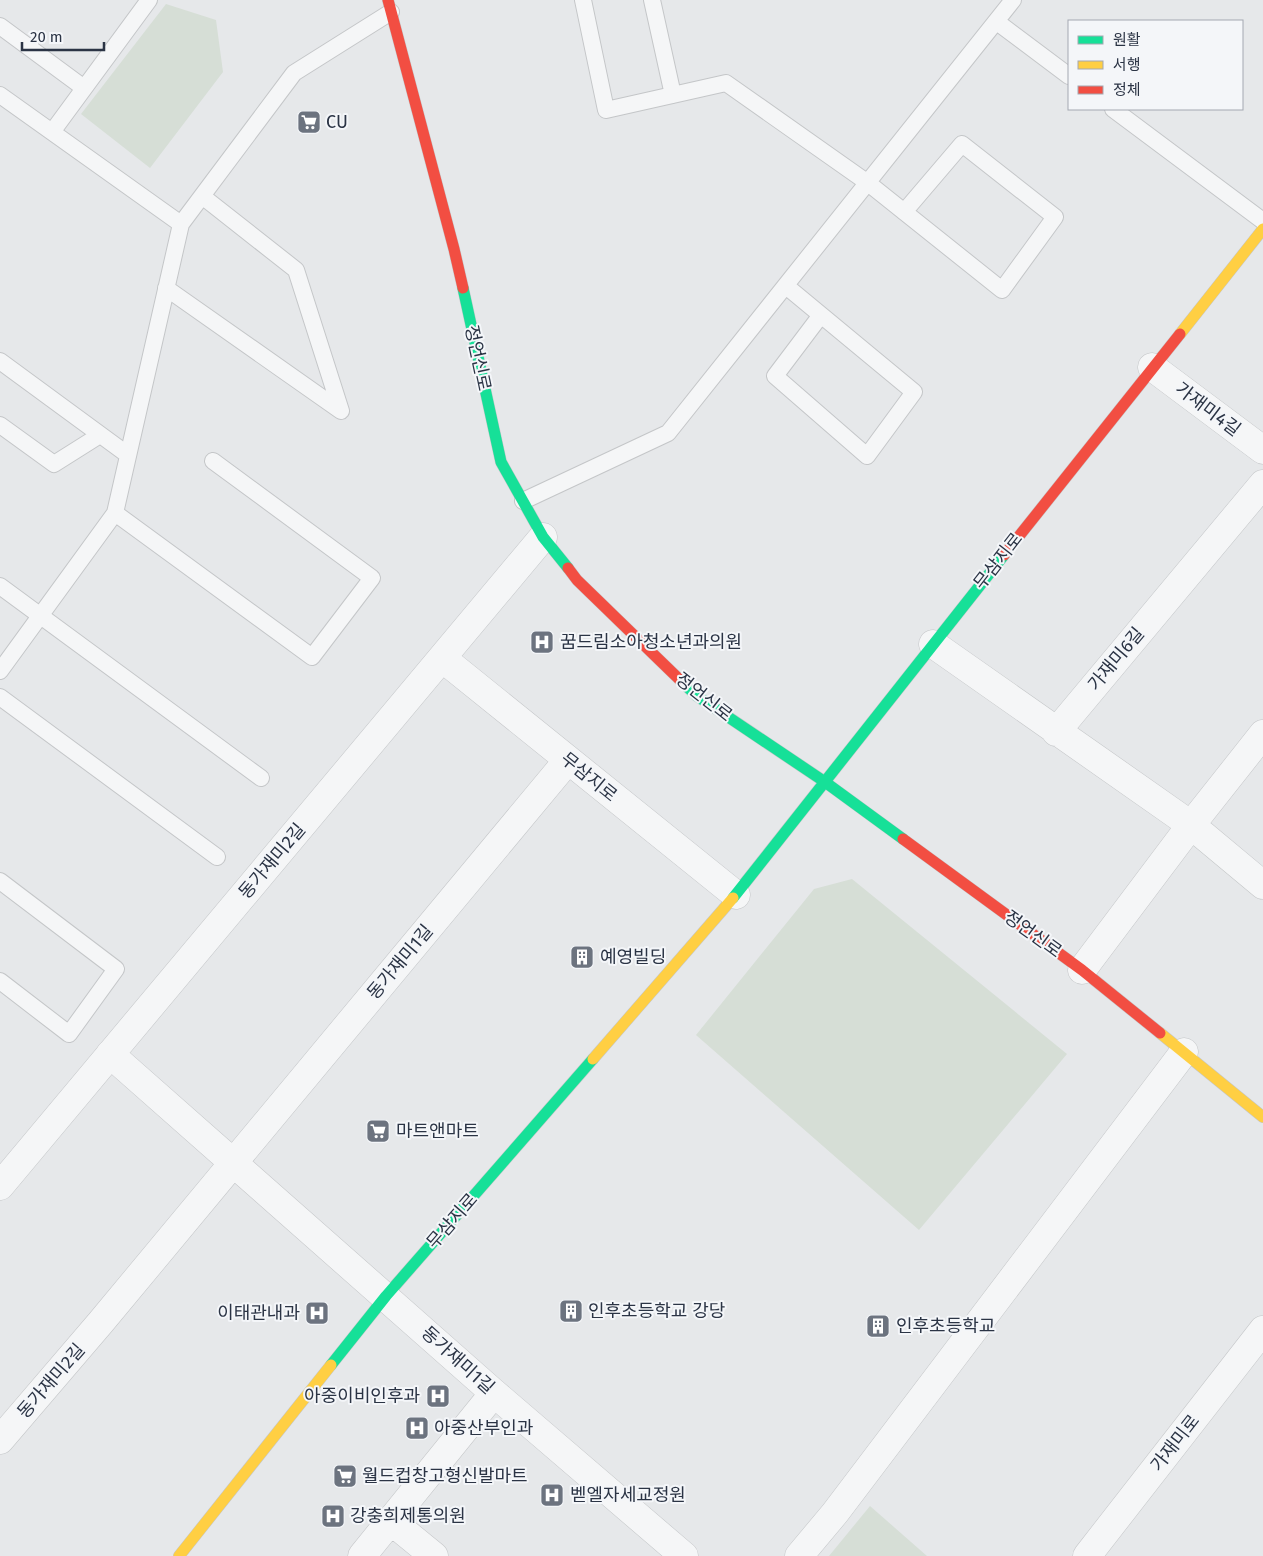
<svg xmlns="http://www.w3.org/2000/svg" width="1263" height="1556" viewBox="0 0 1263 1556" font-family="'Fira Sans','Noto Sans KR',sans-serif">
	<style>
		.green { fill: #d6ded6 }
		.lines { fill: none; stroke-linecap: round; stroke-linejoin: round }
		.lane-casing { stroke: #c4c6c8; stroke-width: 18 }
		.street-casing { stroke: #c4c6c8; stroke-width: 29 }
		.fast-casing { stroke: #c4c6c8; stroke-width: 12 }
		.slow-casing { stroke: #c4c6c8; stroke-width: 12 }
		.jam-casing { stroke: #c4c6c8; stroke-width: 12 }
		.lane { stroke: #f5f6f7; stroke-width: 16 }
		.street { stroke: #f5f6f7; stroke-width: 28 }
		.fast { stroke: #16e098; stroke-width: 11 }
		.slow { stroke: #ffcf43; stroke-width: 11 }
		.jam { stroke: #f24e42; stroke-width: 11 }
		.labels { text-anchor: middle; stroke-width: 4; stroke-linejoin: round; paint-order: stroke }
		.poi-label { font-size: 18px; fill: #2b3445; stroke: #f4f6f9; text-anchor: start }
		.street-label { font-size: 18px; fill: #2b3445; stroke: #f4f6f9 }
	</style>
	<rect width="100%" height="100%" fill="#e6e8ea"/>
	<!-- green -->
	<path class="green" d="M166 4 216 20 223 72 150 168 81 114Z
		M852 879 1067 1054 919 1230 696 1035 814 889Z
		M870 1506 927 1556H829Z"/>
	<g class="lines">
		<!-- lane casing -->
		<g class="lane-casing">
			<path id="lane" d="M583 0 606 110 726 83 868 183 1002 290 1055 217 962 144 904 212
				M652 0 673 95
				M997 22 1069 76
				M0 26 84 88
				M0 95 181 224 294 73 391 12
				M1113 109 1263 221
				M52 132 149 0
				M786 286 914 392 867 456 775 376 821 315
				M166 288 341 411 296 270 202 196
				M0 361 128 455
				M0 425 54 464 100 435
				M523 501 668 433 1013 0
				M115 513 312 657 372 578 213 461
				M0 586 261 778
				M0 671 115 513 181 224
				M0 697 217 857
				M0 881 116 969 69 1034 0 981"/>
		</g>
		<!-- street casing -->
		<g class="street-casing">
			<path id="street" d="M1152 367 1263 450
				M933 644 1191 825 1263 885
				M442 658 736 895
				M1056 732 1263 484
				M1082 970 1191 825 1263 734
				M110 1054 494 1393 684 1556
				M0 1186 543 537
				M0 1440 101 1322 568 760
				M391 1521 434 1556
				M362 1556 494 1393
				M799 1556 835 1513 1184 1052
				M1087 1556 1263 1330"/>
		</g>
		<!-- fast casing -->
		<g class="fast-casing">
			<path id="fast" d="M463 288 501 462 543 537 568 568
				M681 681 697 696 825 782 903 839
				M733 898 1004 555
				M331 1365 386 1296 593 1059"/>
		</g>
		<!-- slow casing -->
		<g class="slow-casing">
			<path id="slow" d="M1180 334 1263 229
				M1160 1033 1263 1117
				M593 1059 733 898
				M179 1556 331 1365"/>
		</g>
		<!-- jam casing -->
		<g class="jam-casing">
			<path id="jam" d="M388 0 454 249 463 288
				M1004 555 1180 334
				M568 568 577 580 681 681
				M903 839 1082 970 1160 1033"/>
		</g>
		<!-- lane -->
		<use href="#lane" class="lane"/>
		<!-- street -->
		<use href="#street" class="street"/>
		<!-- fast -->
		<use href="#fast" class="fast"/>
		<!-- slow -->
		<use href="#slow" class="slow"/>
		<!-- jam -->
		<use href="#jam" class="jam"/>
	</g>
	<!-- icons -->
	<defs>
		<g id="supermarket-square" transform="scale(1.25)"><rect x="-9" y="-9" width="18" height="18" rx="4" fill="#6c737f" stroke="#f4f6f9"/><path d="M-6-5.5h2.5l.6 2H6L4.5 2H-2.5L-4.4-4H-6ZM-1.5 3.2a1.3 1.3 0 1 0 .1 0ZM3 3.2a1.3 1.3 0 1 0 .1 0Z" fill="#fff"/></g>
		<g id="hospital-square" transform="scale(1.25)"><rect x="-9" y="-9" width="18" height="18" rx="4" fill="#6c737f" stroke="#f4f6f9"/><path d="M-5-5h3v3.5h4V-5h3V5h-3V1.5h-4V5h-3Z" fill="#fff"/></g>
		<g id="building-square" transform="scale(1.25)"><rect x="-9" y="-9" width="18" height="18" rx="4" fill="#6c737f" stroke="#f4f6f9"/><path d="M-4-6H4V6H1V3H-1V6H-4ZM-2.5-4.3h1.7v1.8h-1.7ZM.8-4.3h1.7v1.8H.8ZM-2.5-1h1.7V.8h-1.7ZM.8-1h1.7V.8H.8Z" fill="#fff"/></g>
	</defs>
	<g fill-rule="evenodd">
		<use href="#supermarket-square" x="309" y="122"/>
		<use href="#hospital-square" x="542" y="642"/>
		<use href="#building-square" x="582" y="957"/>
		<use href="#supermarket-square" x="378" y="1131"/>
		<use href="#building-square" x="571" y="1311"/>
		<use href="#hospital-square" x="317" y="1313"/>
		<use href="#building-square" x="878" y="1326"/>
		<use href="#hospital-square" x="438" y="1396"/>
		<use href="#hospital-square" x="417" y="1428"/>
		<use href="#supermarket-square" x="345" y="1476"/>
		<use href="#hospital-square" x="552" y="1495"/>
		<use href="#hospital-square" x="333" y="1516"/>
	</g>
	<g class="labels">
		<!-- poi labels -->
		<g class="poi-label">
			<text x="326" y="128">CU</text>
			<text x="560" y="648">꿈드림소아청소년과의원</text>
			<text x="600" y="963">예영빌딩</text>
			<text x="396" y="1137">마트앤마트</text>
			<text x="588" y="1317">인후초등학교 강당</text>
			<text x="300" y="1319" text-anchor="end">이태관내과</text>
			<text x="896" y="1332">인후초등학교</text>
			<text x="420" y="1402" text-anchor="end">아중이비인후과</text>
			<text x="434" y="1434">아중산부인과</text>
			<text x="362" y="1482">월드컵창고형신발마트</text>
			<text x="570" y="1501">벧엘자세교정원</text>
			<text x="350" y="1522">강충희제통의원</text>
		</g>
		<!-- street labels -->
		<g class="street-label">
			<text transform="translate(478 358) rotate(78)" y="6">정언신로</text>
			<text transform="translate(1208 409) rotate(37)" y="6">가재미4길</text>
			<text transform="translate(998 561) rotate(-52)" y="6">무삼지로</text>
			<text transform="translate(1116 659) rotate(-50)" y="6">가재미6길</text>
			<text transform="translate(704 697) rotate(38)" y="6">정언신로</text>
			<text transform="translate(589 777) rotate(39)" y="6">무삼지로</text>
			<text transform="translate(272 861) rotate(-50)" y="6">동가재미2길</text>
			<text transform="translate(1033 934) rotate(36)" y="6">정언신로</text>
			<text transform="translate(400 962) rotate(-50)" y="6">동가재미1길</text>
			<text transform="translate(452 1221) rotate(-49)" y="6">무삼지로</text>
			<text transform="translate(458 1360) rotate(42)" y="6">동가재미1길</text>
			<text transform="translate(51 1381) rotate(-49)" y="6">동가재미2길</text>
			<text transform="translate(1175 1443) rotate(-52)" y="6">가재미로</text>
		</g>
	</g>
	<!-- legend -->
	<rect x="1068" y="20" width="175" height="90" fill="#f4f6f9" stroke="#a4a8b1"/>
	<rect x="1078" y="36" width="25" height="8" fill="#16e098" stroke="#a4a8b1"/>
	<text x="1113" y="45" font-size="15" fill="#2b3445">원활</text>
	<rect x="1078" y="61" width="25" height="8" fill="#ffcf43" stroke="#a4a8b1"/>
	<text x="1113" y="70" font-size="15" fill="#2b3445">서행</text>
	<rect x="1078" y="86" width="25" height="8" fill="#f24e42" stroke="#a4a8b1"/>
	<text x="1113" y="95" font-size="15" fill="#2b3445">정체</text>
	<!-- scale -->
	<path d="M22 42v8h82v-8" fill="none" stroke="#2b3445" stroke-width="2.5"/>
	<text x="30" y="42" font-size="15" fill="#2b3445" stroke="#f4f6f9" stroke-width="4" paint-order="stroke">20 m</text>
</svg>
